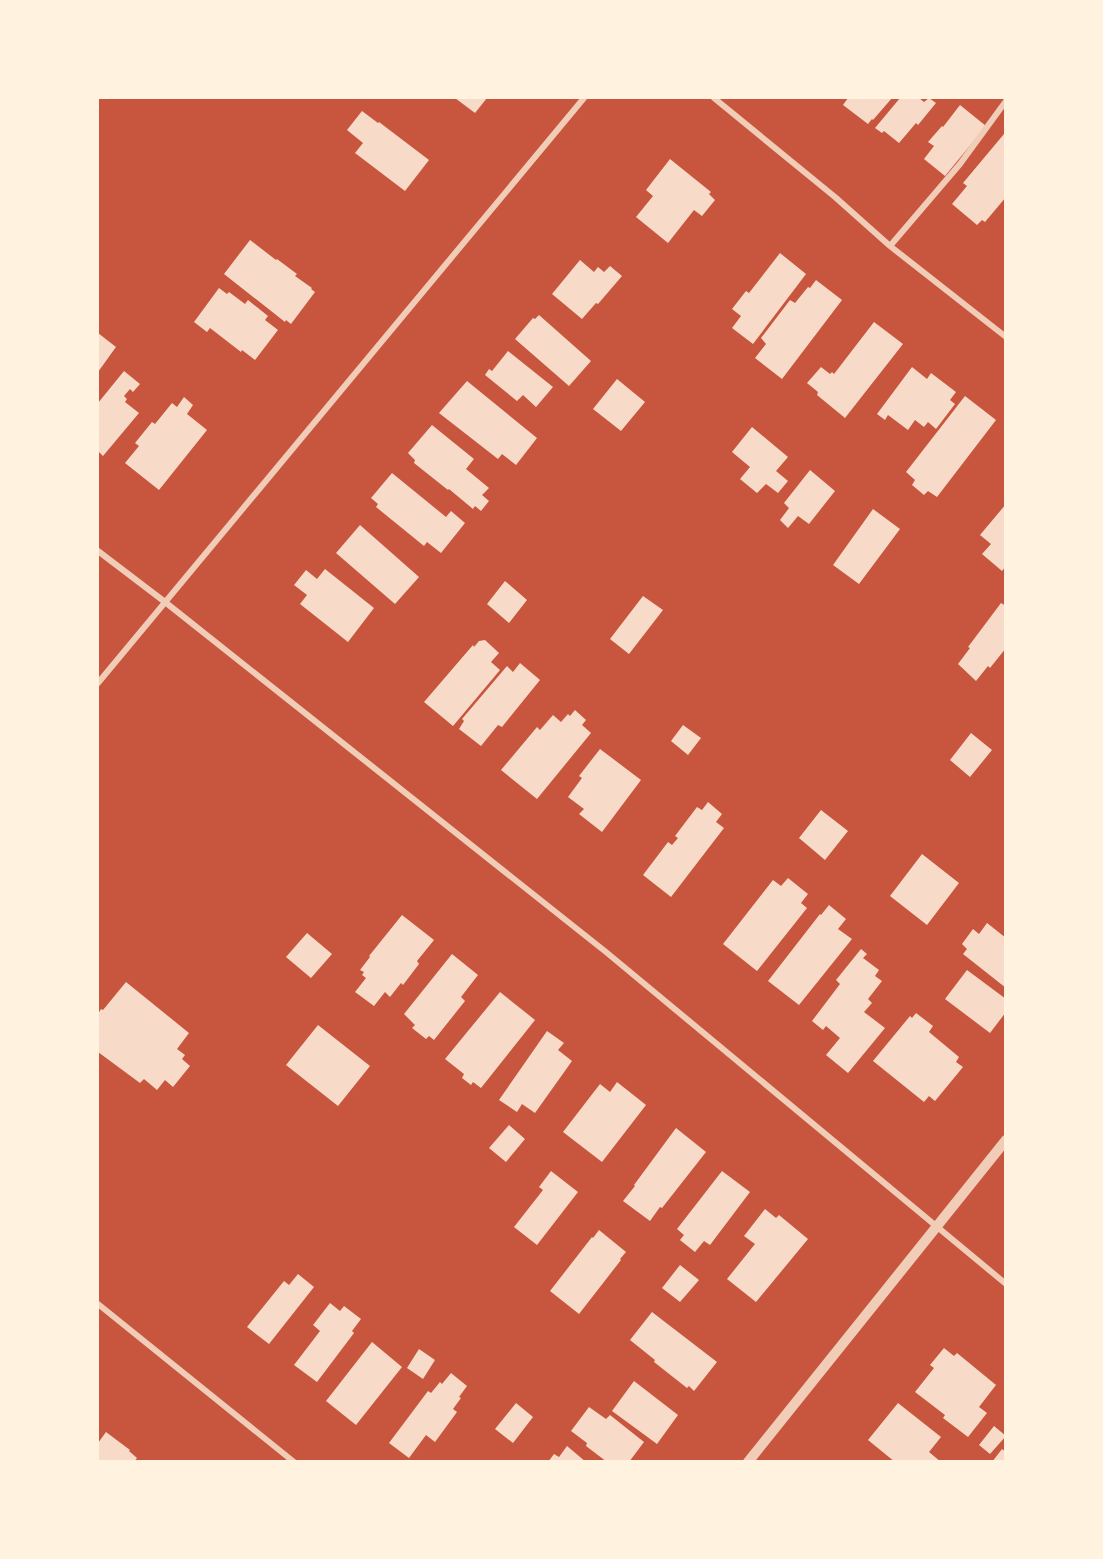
<svg xmlns="http://www.w3.org/2000/svg" width="1103" height="1559" viewBox="0 0 1103 1559" font-family="'Fira Sans',sans-serif">
	<style>
		.building { fill: #f7dbc8 }
		.lines { fill: none; stroke-linecap: round; stroke-linejoin: round }
		.minor { stroke: #f1ccb7; stroke-width: 6 }
		.tertiary { stroke: #f1ccb7; stroke-width: 10 }
	</style>
	<rect width="100%" height="100%" fill="#c8553d"/>
	<!-- building -->
	<path class="building" d="M455 98H487L475 113Z
		M848 98H892L873 120 872 119 868 124 843 105Z
		M900 98H919L924 102 929 98 936 103 918 125 916 123 899 143 884 131 882 133 875 128Z
		M960 105 986 126 945 176 924 159 934 146 928 142 942 126 943 127Z
		M362 111 378 123 379 122 429 160 405 191 355 153 363 143 347 130Z
		M1004 134 1006 135V197L985 222 982 220 977 225 952 204 967 186 963 183Z
		M670 159 711 192 709 194 715 200 702 216 694 210 668 243 636 217 653 196 646 190Z
		M250 240 276 260 277 259 297 274 295 276 312 288 311 289 315 292 291 324 286 320 285 322 224 274Z
		M780 253 806 274 753 344 732 328 741 316 732 309 746 291 749 293Z
		M580 260 594 272 598 267 604 272 610 266 622 276 598 304 596 303 582 319 552 294Z
		M816 280 842 300 782 379 755 358 766 344 761 338 790 300 795 303 808 287 810 288Z
		M219 288 227 294 229 292 245 304 248 300 268 316 265 320 278 330 255 360 242 350 241 352 210 328 207 332 194 322Z
		M539 315 591 361 569 386 515 339 533 318 535 319Z
		M874 322 903 344 845 418 817 395 818 392 807 383 821 367 830 374 832 372 834 374Z
		M98 333 116 347 98 372Z
		M508 351 553 387 536 407 523 395 517 401 485 375 489 369 492 371Z
		M912 367 927 379 931 373 956 392 950 400 955 404 936 429 928 422 924 427 915 420 908 430 888 415 885 420 877 414Z
		M124 371 140 384 133 392 130 389 124 396 127 399 125 402 139 413 103 456 98 451V403Z
		M617 379 645 402 621 431 593 409Z
		M467 381 537 438 516 465 502 454 498 459 439 413Z
		M965 396 996 420 937 497 928 491 924 495 912 485 915 480 906 472Z
		M184 397 193 405 187 414 207 430 159 490 125 463 139 446 135 443 152 422 155 424 172 403 177 407Z
		M432 425 474 459 466 469 489 488 482 495 489 501 481 511 475 506 473 509 449 489 448 490 414 463 415 460 408 453Z
		M752 427 788 457 776 471 788 481 778 493 766 484 757 493 740 479 750 467 732 452Z
		M810 470 835 491 809 524 798 516 788 528 780 520 789 508 784 503Z
		M392 473 446 517 451 511 465 523 441 553 427 542 424 546 376 507 378 504 371 498Z
		M1006 504V566L1002 571 982 554 991 544 980 535Z
		M873 509 900 529 859 584 833 565Z
		M360 525 419 577 395 604 336 553Z
		M325 569 374 608 348 642 300 604 307 595 294 585 306 570 317 579Z
		M505 581 527 600 509 623 487 604Z
		M643 596 663 610 629 654 610 639Z
		M1001 603 1006 606V648L990 668 988 666 976 681 958 664 970 648 968 647Z
		M485 640 499 653 491 662 500 670 453 726 424 702 473 645 474 647 479 641Z
		M520 663 540 680 502 727 498 725 481 746 459 729 464 721 462 719 507 666 513 672Z
		M575 710 586 720 582 725 591 733 537 799 501 770 537 727 540 730 553 715 561 722 568 714 570 716Z
		M683 725 701 738 688 755 671 741Z
		M971 733 992 750 970 777 950 760Z
		M600 749 641 780 602 832 579 814 584 809 568 797 582 778 579 776Z
		M708 802 722 814 716 822 724 828 671 897 643 875 668 842 672 845 678 838 675 836 697 807 702 810Z
		M821 810 848 831 825 860 799 838Z
		M922 854 959 883 927 925 890 896Z
		M788 878 808 894 801 903 807 908 757 971 723 944 773 880 781 886Z
		M829 905 846 919 838 929 852 939 799 1005 768 981 820 914 821 915Z
		M402 915 434 940 417 961 419 964 403 985 401 983 390 997 385 992 374 1006 355 992 366 978 362 975 364 972 360 970 370 957 369 956Z
		M987 923 1006 938V988L963 954 967 949 962 944 973 929 979 934Z
		M307 933 332 954 311 978 286 957Z
		M861 949 867 954 863 958 879 970 875 976 882 981 868 999 872 1003 864 1012 885 1028 848 1073 826 1055 840 1038 826 1026 823 1030 812 1021 840 984 836 980Z
		M452 954 478 975 461 997 465 1001 434 1040 429 1036 426 1039 412 1028 415 1025 404 1014Z
		M967 970 1006 999V1012L990 1033 945 999Z
		M126 982 189 1033 177 1049 185 1055 182 1059 190 1066 173 1087 165 1080 157 1090 144 1079 140 1083 98 1052V1014L101 1009 103 1010Z
		M500 992 535 1020 481 1088 473 1082 471 1085 462 1078 464 1074 445 1059Z
		M916 1013 933 1026 929 1032 959 1057 956 1062 963 1067 935 1101 929 1096 924 1102 873 1061 910 1016 912 1018Z
		M318 1025 370 1066 338 1106 286 1065Z
		M547 1031 564 1043 558 1050 572 1061 535 1113 522 1104 517 1112 499 1100Z
		M617 1082 646 1105 602 1162 563 1132 600 1084 610 1092Z
		M509 1125 525 1139 506 1162 489 1148Z
		M676 1128 706 1152 662 1208 660 1207 650 1221 623 1201 635 1186 634 1185Z
		M551 1171 578 1192 537 1245 514 1227 543 1190 539 1187Z
		M722 1171 750 1192 710 1245 704 1241 695 1252 680 1240 684 1235 677 1229Z
		M765 1209 776 1218 779 1215 808 1239 756 1302 727 1279 755 1244 744 1236Z
		M599 1230 626 1252 620 1259 621 1260 579 1314 550 1291 592 1237 593 1238Z
		M680 1265 699 1280 680 1302 662 1288Z
		M298 1274 314 1287 269 1344 247 1327 284 1281 289 1285Z
		M330 1303 340 1311 344 1306 361 1319 352 1331 354 1333 317 1382 294 1365 320 1331 313 1325Z
		M652 1312 717 1362 694 1391 689 1386 687 1388 654 1362 655 1360 630 1340Z
		M372 1342 402 1367 356 1425 326 1401Z
		M944 1348 954 1356 957 1353 996 1385 979 1407 987 1413 968 1437 943 1418 945 1415 915 1392 934 1368 930 1365Z
		M419 1349 435 1360 423 1379 407 1368Z
		M451 1373 467 1386 459 1397 461 1398 453 1409 457 1412 435 1442 426 1435 409 1458 389 1443 428 1391 431 1393 440 1382 442 1384Z
		M634 1381 678 1415 657 1444 612 1411Z
		M516 1403 533 1417 513 1443 495 1429Z
		M898 1403 941 1437 929 1452 941 1462H895L868 1440Z
		M589 1407 606 1419 610 1415 644 1442 629 1462H607L586 1446 587 1443 571 1431Z
		M994 1426 1006 1436 990 1454 979 1445Z
		M106 1432 130 1450 129 1451 137 1458 134 1462H98V1443Z
		M567 1446 586 1462H548L554 1454 559 1457Z
		M1002 1449 1006 1452V1462H992Z"/>
	<g class="lines">
		<!-- minor -->
		<path class="minor" d="M714 98 835 197 890 246 1006 337
			M890 246 960 164 1006 101
			M98 551 165 602 606 952 1006 1284
			M98 683 584 98
			M98 1304 294 1462"/>
		<!-- tertiary -->
		<path class="tertiary" d="M748 1462 1006 1140"/>
	</g>
	<!-- border -->
	<rect width="1103" height="1559" fill="none" stroke="#fff3e0" stroke-width="198"/>
</svg>
